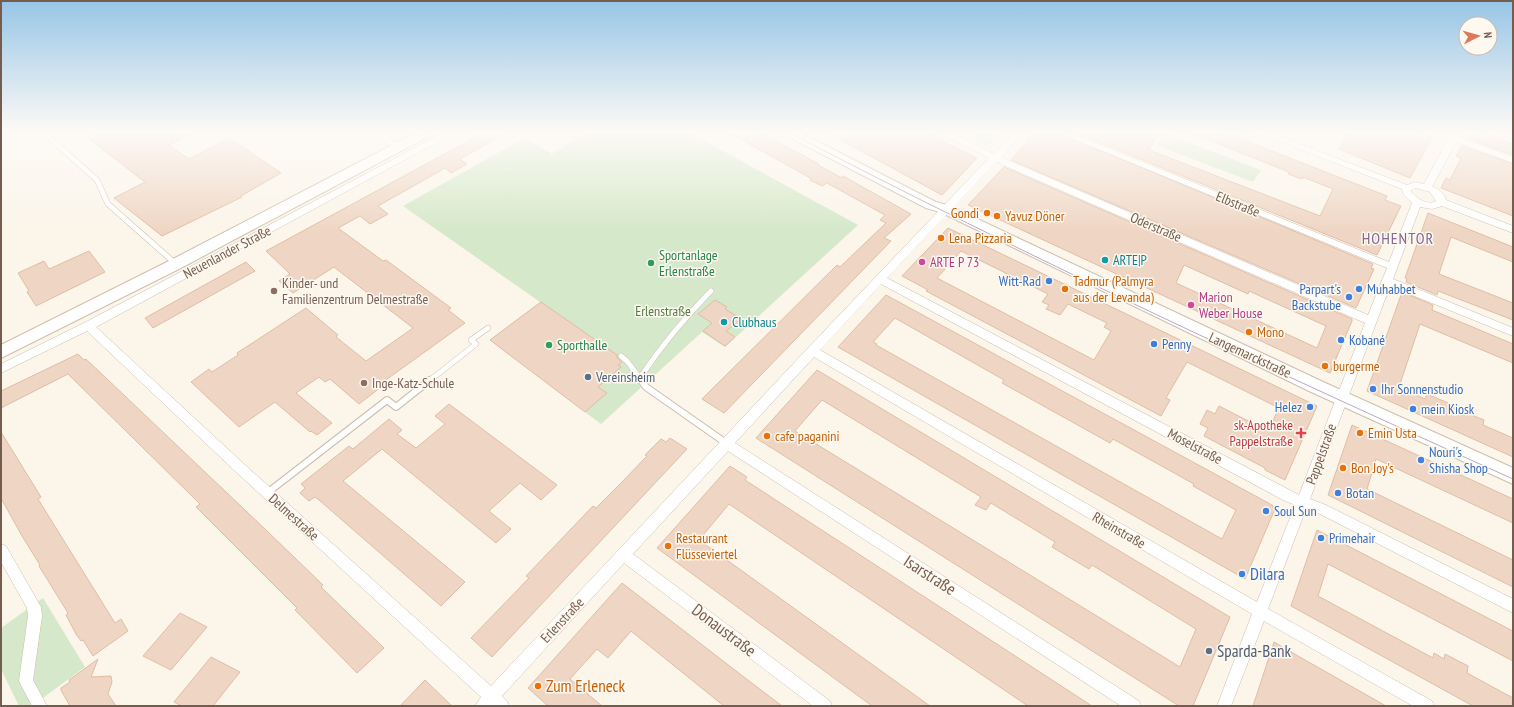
<svg xmlns="http://www.w3.org/2000/svg" width="1514" height="707" viewBox="0 0 1514 707" font-family="'PT Sans Narrow',sans-serif">
	<style>
		.green { fill: #d5e8c9 }
		.building { fill: #efd6c4; stroke: #e0bda5; fill-rule: evenodd }
		.lines { fill: none; stroke-linecap: round; stroke-linejoin: round }
		.service-far1-casing { stroke: #cdbdb0; stroke-width: 6 }
		.service-casing { stroke: #cdbdb0; stroke-width: 8 }
		.minor-casing { stroke: #cdbdb0; stroke-width: 1 }
		.secondary-casing { stroke: #cfbeae; stroke-width: 2 }
		.service-far1 { stroke: #fff; stroke-width: 5 }
		.service { stroke: #fff; stroke-width: 6 }
		.minor { fill: #fff; fill-rule: evenodd }
		.secondary { fill: #fff; fill-rule: evenodd }
		.tram { stroke: #b8a8c5; stroke-width: 1 }
		.food-dot { fill: #e8710a; stroke: #fef9f0; stroke-width: 1.5 }
		.culture-dot { fill: #0f9aa8; stroke: #fef9f0; stroke-width: 1.5 }
		.hotel-dot { fill: #d1479c; stroke: #fef9f0; stroke-width: 1.5 }
		.leisure-dot { fill: #2e9e5b; stroke: #fef9f0; stroke-width: 1.5 }
		.shop-dot { fill: #3f7fe0; stroke: #fef9f0; stroke-width: 1.5 }
		.education-dot { fill: #8d6e63; stroke: #fef9f0; stroke-width: 1.5 }
		.service-dot { fill: #5c6f8a; stroke: #fef9f0; stroke-width: 1.5 }
		.health-dot { fill: #e0444e; stroke: #fef9f0; stroke-width: 1.5 }
		.labels { text-anchor: middle; stroke-width: 3; stroke-linejoin: round; paint-order: stroke }
		.street-label { font-size: 14px; fill: #745d4f; stroke: #fef9f0 }
		.food-label { font-size: 14px; fill: #c56008; stroke: #fef9f0; text-anchor: start }
		.leisure-label { font-size: 14px; fill: #27864d; stroke: #fef9f0; text-anchor: start }
		.culture-label { font-size: 14px; fill: #0d838f; stroke: #fef9f0; text-anchor: start }
		.hotel-label { font-size: 14px; fill: #b23c85; stroke: #fef9f0; text-anchor: start }
		.shop-label { font-size: 14px; fill: #366cbe; stroke: #fef9f0; text-anchor: start }
		.education-label { font-size: 14px; fill: #785e54; stroke: #fef9f0; text-anchor: start }
		.park-label { font-size: 14px; fill: #547948; stroke: #fef9f0 }
		.service-label { font-size: 14px; fill: #4e5e75; stroke: #fef9f0; text-anchor: start }
		.health-label { font-size: 14px; fill: #be3a42; stroke: #fef9f0; text-anchor: end }
		.quarter-label { font-size: 16px; letter-spacing: 1px; fill: #836790; stroke: #fef9f0 }
		.near-shop-label { font-size: 17px; fill: #366cbe; stroke: #fef9f0; text-anchor: start }
		.near-street-label { font-size: 17px; fill: #745d4f; stroke: #fef9f0 }
		.near-service-label { font-size: 17px; fill: #4e5e75; stroke: #fef9f0; text-anchor: start }
		.near-food-label { font-size: 17px; fill: #c56008; stroke: #fef9f0; text-anchor: start }
	</style>
	<rect width="100%" height="100%" fill="#fbf5ea"/>
	<!-- green -->
	<path class="green" d="M588 132H688L858 225 725 347 702 332 601 424 490 340 540 302 403 206 525 138 552 154Z
		M978 132H1001L987 146 973 138Z
		M1165 133 1174 137 1261 170 1253 182 1156 145Z
		M43 598 85 667 32 706H19L1 669V628Z"/>
	<!-- building -->
	<path class="building" d="M100 132H194L169 145 189 159 229 138 281 173 241 196 242 197 162 236 114 198 145 182 88 138Z
		M485 132H508L460 159 467 164 451 173 445 168 378 206 388 214 370 224 360 216 338 228 383 261 386 260 451 308 448 310 465 323 383 382 385 384 359 404 330 379 325 382 319 377 296 393 332 423 317 435 311 431 310 432 275 402 239 427 191 382 209 369 212 372 238 355 237 353 306 308 338 335 336 337 366 361 413 328 334 267 293 293 279 281 290 274 266 251Z
		M728 132H759L819 164 818 165 842 178 843 176 911 214 884 238 891 241 724 413 702 399 837 265 840 267 886 223 880 220 885 215 827 183 822 186 810 180 812 179Z
		M826 132H923L977 158 942 195Z
		M1035 132H1056L1373 264 1371 268 1374 269 1356 308 1011 160Z
		M1074 132H1160L1149 150 1320 216 1333 189 1303 177 1302 179 1288 174 1289 172 1191 133 1223 132 1387 196 1385 200 1401 206 1377 255Z
		M1350 132H1416L1432 138 1410 178 1339 149Z
		M1469 132H1480L1513 144V155L1465 138Z
		M1462 146 1513 164V216L1441 188 1446 178 1450 180 1461 158 1456 156Z
		M1004 167 1352 319V321L1330 373 968 205ZM1184 265 1248 294 1249 291 1326 326 1317 348 1176 283Z
		M1428 213 1513 247V262L1451 237 1439 274 1513 303V320L1438 291 1437 295 1406 282 1407 279 1405 278Z
		M948 228 1317 406 1285 480 1265 470V468L1204 436 1208 428 1200 424 1207 410 1215 414 1219 406 1268 431 1279 408 1187 362 1166 398 1170 400 1161 416 926 291 928 290 902 276ZM961 251 1048 294 1042 302 1049 305 1046 309 1060 315 1068 304 1107 323 1104 327 1111 331 1094 360 937 278Z
		M89 251 105 272 36 306 27 292 29 291 18 273 44 261 49 269Z
		M246 262 255 271 153 328 145 318Z
		M1402 292 1433 305 1432 310 1513 344V363L1420 324 1399 387 1425 399 1427 394 1474 414V416L1484 420 1483 425 1513 438V457L1367 391Z
		M886 295 1272 505 1275 509 1245 579 838 347ZM895 318 1004 380 1002 383 1110 443 1113 439 1194 484 1193 486 1236 510 1222 539 876 345 877 344 873 342Z
		M715 300 727 307 725 309 741 319 726 331 735 337 725 346 703 331 712 323 698 314Z
		M541 302 617 355V358L622 362 618 365 621 367 598 387 607 393 585 412 490 340Z
		M78 354 84 360 86 359 266 530 323 585 321 587 384 648 357 673 295 610 297 608 196 507 200 504 68 374 1 408V391Z
		M817 370 1230 617 1193 706H1179L756 438ZM822 400 981 497 975 505 986 510 991 503 1055 542 1052 547 1072 559 1089 569 1092 565 1196 629 1180 667 795 431Z
		M449 404 557 485 541 500 520 483 489 511 511 529 496 543 382 449 343 481 465 582 441 606 319 500 315 497 309 501 300 493 305 488 301 484 349 446 353 449 389 419 402 430 397 434 416 448 445 424 435 416Z
		M1352 425 1513 499V523L1376 459 1367 489 1513 560V587L1328 495Z
		M1 432 41 497 38 499 115 623 121 619 128 631 93 656 83 640 81 641 76 634 66 615 68 613 39 566 40 565 22 536 1 498Z
		M670 438 687 449 492 657 471 638 529 578 526 576 593 506 596 508 621 483 647 456 645 455 661 439 666 442Z
		M730 466 747 477 745 480 1092 706H1028L729 504 699 540 930 706H872L657 548Z
		M1317 530 1513 631V661L1328 564 1318 596 1433 658 1434 653 1444 659 1445 654 1468 666 1467 673 1513 698V706H1473L1291 606Z
		M622 583 740 674 782 706H724L631 631 608 658 597 649 570 679 602 706H548L528 688Z
		M180 613 207 627 171 670 143 656Z
		M1274 642 1298 656 1386 706H1253Z
		M211 657 240 672 213 706H182L174 702Z
		M98 659 91 677 111 676 112 682 108 694 116 706H70L61 690V688L70 682 69 680Z
		M425 680 452 706H400Z"/>
	<g class="lines">
		<!-- service-far1 casing -->
		<g class="service-far1-casing">
			<path id="service-far1" d="M43 132 97 180 108 204 176 264
				M621 356 627 361 642 381
				M639 379C662 345 682 320 711 291
				M429 381 476 344 471 340 488 328"/>
		</g>
		<!-- service casing -->
		<g class="service-casing">
			<path id="service" d="M641 380 646 387 726 443
				M267 493 387 400 396 407 430 380"/>
		</g>
		<!-- minor casing -->
		<g class="minor-casing">
			<path id="minor" d="M372 132H382L403 147 399 150 396 149Z
				M445 132H456L96 327 244 464 491 686 808 348 989 158 938 132H949L994 154 1015 132H1024L1001 157 1368 315 1387 268 1057 132H1069L1389 262 1412 203 1403 194 1402 189 1256 132H1268L1407 185 1415 182 1424 184 1448 139 1433 132H1446L1451 134 1452 132H1460L1458 137 1513 157V163L1456 142 1432 187C1438 188 1445 194 1446 200L1513 226V233L1442 206 1432 209 1420 207 1393 279 1513 328V336L1390 286 1310 499 1326 505 1513 599V613L1318 513 1306 509 1268 609 1432 701 1434 706H1413L1264 621 1231 706H1217L1252 614 814 357 735 443 1139 701 1141 706H1121L728 451 633 554 830 701 832 706H813L624 563 502 696 507 701 509 706H475L481 697 236 472 87 331 1 373V364L84 323ZM996 162 1365 323 1299 495 887 278ZM1415 188 1430 192 1436 201C1427 206 1417 198 1411 192V190ZM881 284 1283 500 1295 505 1257 602 820 350Z
				M1 544 6 546 41 607 42 616 33 680 47 706H32L19 681 28 616 27 608 1 562Z"/>
		</g>
		<!-- secondary casing -->
		<g class="secondary-casing">
			<path id="secondary" d="M417 132H433L431 135 181 268 1 358V345L171 260Z
				M783 132H799L936 202 950 206 1321 381 1513 468V484L1309 391 940 212 926 208 785 135Z"/>
		</g>
		<!-- service-far1 -->
		<use href="#service-far1" class="service-far1"/>
		<!-- service -->
		<use href="#service" class="service"/>
		<!-- minor -->
		<use href="#minor" class="minor"/>
		<!-- secondary -->
		<use href="#secondary" class="secondary"/>
		<!-- tram -->
		<path class="tram" d="M788 132C1026 256 1269 369 1513 479"/>
	</g>
	<!-- sky -->
	<linearGradient id="sky" x2="0" y2="1"><stop stop-color="#97c5e6"/><stop offset="0.57" stop-color="#fdfaf6"/><stop offset="1" stop-color="#fdfaf6" stop-opacity="0"/></linearGradient>
	<rect width="1514" height="231" fill="url(#sky)"/>
	<!-- markers -->
	<g class="food-dot">
		<circle cx="987" cy="213" r="4"/>
		<circle cx="997" cy="216" r="4"/>
		<circle cx="941" cy="238" r="4"/>
		<circle cx="1065" cy="289" r="4"/>
		<circle cx="1249" cy="332" r="4"/>
		<circle cx="1325" cy="366" r="4"/>
		<circle cx="1360" cy="433" r="4"/>
		<circle cx="767" cy="436" r="4"/>
		<circle cx="1343" cy="468" r="4"/>
		<circle cx="668" cy="546" r="4"/>
		<circle cx="538" cy="686" r="4"/>
	</g>
	<g class="culture-dot">
		<circle cx="1105" cy="260" r="4"/>
		<circle cx="724" cy="322" r="4"/>
	</g>
	<g class="hotel-dot">
		<circle cx="922" cy="262" r="4"/>
		<circle cx="1191" cy="305" r="4"/>
	</g>
	<g class="leisure-dot">
		<circle cx="651" cy="263" r="4"/>
		<circle cx="549" cy="345" r="4"/>
	</g>
	<g class="shop-dot">
		<circle cx="1049" cy="281" r="4"/>
		<circle cx="1359" cy="289" r="4"/>
		<circle cx="1349" cy="297" r="4"/>
		<circle cx="1341" cy="340" r="4"/>
		<circle cx="1154" cy="344" r="4"/>
		<circle cx="1373" cy="389" r="4"/>
		<circle cx="1310" cy="407" r="4"/>
		<circle cx="1413" cy="409" r="4"/>
		<circle cx="1421" cy="460" r="4"/>
		<circle cx="1338" cy="493" r="4"/>
		<circle cx="1266" cy="511" r="4"/>
		<circle cx="1321" cy="538" r="4"/>
		<circle cx="1242" cy="574" r="4"/>
	</g>
	<g class="education-dot">
		<circle cx="274" cy="291" r="4"/>
		<circle cx="364" cy="383" r="4"/>
	</g>
	<g class="service-dot">
		<circle cx="588" cy="377" r="4"/>
		<circle cx="1209" cy="651" r="4"/>
	</g>
	<path class="health-dot" d="M1299 427h4v4h4v4h-4v4h-4v-4h-4v-4h4z"/>
	<g class="labels">
		<!-- street labels -->
		<g class="street-label">
			<text transform="translate(1238 204) rotate(22)" y="5">Elbstraße</text>
			<text transform="translate(1156 227) rotate(23)" y="5">Oderstraße</text>
			<text transform="translate(227 252) rotate(-28)" y="5">Neuenlander Straße</text>
			<text transform="translate(1250 355) rotate(25)" y="5">Langemarckstraße</text>
			<text transform="translate(1195 446) rotate(28)" y="5">Moselstraße</text>
			<text transform="translate(1321 454) rotate(-70)" y="5">Pappelstraße</text>
			<text transform="translate(294 517) rotate(42)" y="5">Delmestraße</text>
			<text transform="translate(1119 530) rotate(30)" y="5">Rheinstraße</text>
			<text transform="translate(562 620) rotate(-47)" y="5">Erlenstraße</text>
		</g>
		<!-- food labels -->
		<g class="food-label">
			<text x="979" y="218" text-anchor="end">Gondi</text>
			<text x="1005" y="221">Yavuz Döner</text>
			<text x="949" y="243">Lena Pizzaria</text>
			<text x="1073" y="286">Tadmur (Palmyra<tspan x="1073" dy="16">aus der Levanda)</tspan></text>
			<text x="1257" y="337">Mono</text>
			<text x="1333" y="371">burgerme</text>
			<text x="1368" y="438">Emin Usta</text>
			<text x="775" y="441">cafe paganini</text>
			<text x="1351" y="473">Bon Joy's</text>
			<text x="676" y="543">Restaurant<tspan x="676" dy="16">Flüsseviertel</tspan></text>
		</g>
		<!-- leisure labels -->
		<g class="leisure-label">
			<text x="659" y="260">Sportanlage<tspan x="659" dy="16">Erlenstraße</tspan></text>
			<text x="557" y="350">Sporthalle</text>
		</g>
		<!-- culture labels -->
		<g class="culture-label">
			<text x="1113" y="265">ARTE|P</text>
			<text x="732" y="327">Clubhaus</text>
		</g>
		<!-- hotel labels -->
		<g class="hotel-label">
			<text x="930" y="267">ARTE P 73</text>
			<text x="1199" y="302">Marion<tspan x="1199" dy="16">Weber House</tspan></text>
		</g>
		<!-- shop labels -->
		<g class="shop-label">
			<text x="1041" y="286" text-anchor="end">Witt-Rad</text>
			<text x="1341" y="294" text-anchor="end">Parpart's<tspan x="1341" dy="16">Backstube</tspan></text>
			<text x="1367" y="294">Muhabbet</text>
			<text x="1349" y="345">Kobané</text>
			<text x="1162" y="349">Penny</text>
			<text x="1381" y="394">Ihr Sonnenstudio</text>
			<text x="1302" y="412" text-anchor="end">Helez</text>
			<text x="1421" y="414">mein Kiosk</text>
			<text x="1429" y="457">Nouri's<tspan x="1429" dy="16">Shisha Shop</tspan></text>
			<text x="1346" y="498">Botan</text>
			<text x="1274" y="516">Soul Sun</text>
			<text x="1329" y="543">Primehair</text>
		</g>
		<!-- education labels -->
		<g class="education-label">
			<text x="282" y="288">Kinder- und<tspan x="282" dy="16">Familienzentrum Delmestraße</tspan></text>
			<text x="372" y="388">Inge-Katz-Schule</text>
		</g>
		<!-- park labels -->
		<g class="park-label">
			<text x="663" y="316">Erlenstraße</text>
		</g>
		<!-- service labels -->
		<g class="service-label">
			<text x="596" y="382">Vereinsheim</text>
		</g>
		<!-- health labels -->
		<g class="health-label">
			<text x="1293" y="430">sk-Apotheke<tspan x="1293" dy="16">Pappelstraße</tspan></text>
		</g>
		<!-- quarter labels -->
		<g class="quarter-label">
			<text x="1398" y="244">HOHENTOR</text>
		</g>
		<!-- near-shop labels -->
		<g class="near-shop-label">
			<text x="1250" y="580">Dilara</text>
		</g>
		<!-- near-street labels -->
		<g class="near-street-label">
			<text transform="translate(930 575) rotate(33)" y="6">Isarstraße</text>
			<text transform="translate(724 630) rotate(37)" y="6">Donaustraße</text>
		</g>
		<!-- near-service labels -->
		<g class="near-service-label">
			<text x="1217" y="657">Sparda-Bank</text>
		</g>
		<!-- near-food labels -->
		<g class="near-food-label">
			<text x="546" y="692">Zum Erleneck</text>
		</g>
	</g>
	<!-- border -->
	<rect width="1514" height="707" fill="none" stroke="#745d4f" stroke-width="4"/>
	<!-- north arrow -->
	<g transform="translate(1478 36) rotate(84)"><circle r="19" fill="#fef9f0" stroke="#c7bbb0"/>
	<path d="M0-3L7 15L0 10L-7 15Z" fill="#db7959"/>
	<text y="-6" font-size="11" font-weight="bold" text-anchor="middle" fill="#745d4f">N</text>
	</g>
</svg>
